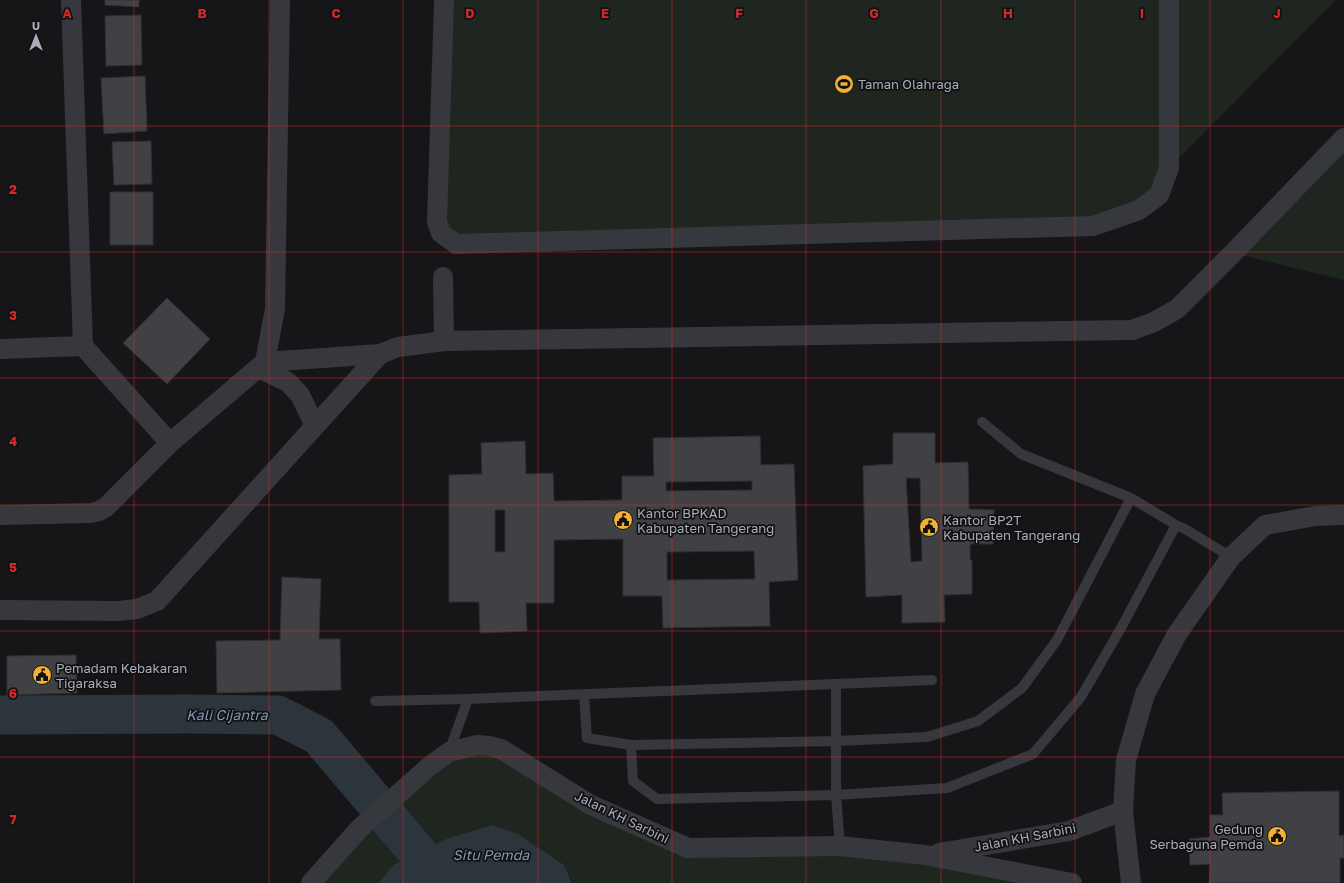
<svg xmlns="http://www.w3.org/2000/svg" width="1344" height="883" viewBox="0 0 1344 883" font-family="'Golos Text',sans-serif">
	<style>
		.green { fill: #1e261f }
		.water { fill: #2c353c }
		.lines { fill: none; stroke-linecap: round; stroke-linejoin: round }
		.river { stroke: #2c353c; stroke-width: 39 }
		.building { fill: #404145; stroke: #303034; fill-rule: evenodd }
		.lane { stroke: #37383d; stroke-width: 10 }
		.street { stroke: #37383d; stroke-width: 20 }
		.grid { fill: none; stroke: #d62828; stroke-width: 1; stroke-opacity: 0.55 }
		.labels { text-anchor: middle; stroke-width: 3.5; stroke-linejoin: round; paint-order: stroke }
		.poi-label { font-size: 13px; fill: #a8adb8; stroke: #111113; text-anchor: start }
		.street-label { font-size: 13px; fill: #a8adb8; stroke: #111113 }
		.water-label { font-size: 14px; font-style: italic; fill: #7f9bb3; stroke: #111113 }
		.grid-label { font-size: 13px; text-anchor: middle; font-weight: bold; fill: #d62828; stroke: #111113; stroke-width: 3.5; stroke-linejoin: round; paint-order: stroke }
	</style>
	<rect width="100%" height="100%" fill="#161618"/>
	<!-- green -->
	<path class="green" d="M435 0H1336L1169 168 1159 195 1093 226 468 244 437 222Z
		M1344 138V280L1233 253Z
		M477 745 679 845 840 846 1061 883H573L564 865 446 839 393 865 379 883H311L431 765Z"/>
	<!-- water -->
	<path class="water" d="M492 825 518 834 564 865 572 883H379L393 865 446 839Z"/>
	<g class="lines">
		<!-- river -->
		<path class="river" d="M0 715 187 714 278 715 319 736 418 853"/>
	</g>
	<!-- building -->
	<path class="building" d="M105 0H139V7L105 5Z
		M141 15 142 65 106 66 105 16Z
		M145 76 147 131 104 134 101 78Z
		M151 141 152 184 114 185 112 142Z
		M110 192H153V245H110Z
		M167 298 210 339 167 384 123 343Z
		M893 433H935V463L968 462 969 509 994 510 993 544H970V560H972V594L944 595 945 622 902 623V595L866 597 863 466 893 464ZM906 478H920L922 561 911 562Z
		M760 436 761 465 794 464 798 580 769 582 770 626 663 628 662 596H623V539L554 540V603H526L527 631 480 633 479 602H449V475L482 474 481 443 525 441 526 474 553 473 554 501 622 500V476H654L653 438ZM752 481V490L666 491V482ZM495 510H505V552H495ZM754 551 755 579 667 580V552Z
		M282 577 321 579 319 639H340L341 690 217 693 216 641 280 640Z
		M76 655 77 693 7 695V656Z
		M1339 791V836L1344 835V858H1340V883H1209L1210 864 1190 865 1189 839 1210 837V815H1223L1222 793Z"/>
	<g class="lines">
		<!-- lane -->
		<path class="lane" d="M1176 525 1185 529 1231 557
			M836 685V795L840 846
			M584 695 587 738 631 745 837 741 927 737 978 721 1022 688 1057 640 1131 498 1021 454 982 422
			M375 701 468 699
			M631 745 633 781 657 799 836 795 947 788 1033 754 1081 697 1121 628 1176 525 1131 498
			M449 752 468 699 932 680"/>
		<!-- street -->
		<path class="street" d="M444 0 437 222 441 233 456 244 1093 226 1139 210 1159 195 1169 168V0
			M443 277 444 341
			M83 346 170 443
			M0 349 83 346 71 0
			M265 362 275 309 280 0
			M258 368 288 382 300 395 315 426
			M0 515 91 513 99 511 106 507 170 443 265 362 380 354 398 347 444 341 1132 330 1154 322 1177 309 1233 253 1344 138
			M0 610 118 611 137 609 157 601 380 354
			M939 853 1069 831 1123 811
			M311 883 360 828 431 765 449 752 477 745 489 746 501 749 591 805 688 848 840 846 925 855 1072 883
			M1131 883 1123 811 1126 760 1145 694 1177 634 1231 557 1265 525 1316 516 1344 515"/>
	</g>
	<!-- grid -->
	<path class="grid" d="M134 0V883M269 0V883M403 0V883M538 0V883M672 0V883M806 0V883M941 0V883M1075 0V883M1210 0V883M0 126H1344M0 252H1344M0 378H1344M0 505H1344M0 631H1344M0 757H1344"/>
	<!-- icons -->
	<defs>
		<g id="stadium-disc" transform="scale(1)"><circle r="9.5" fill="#f2b134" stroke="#111113"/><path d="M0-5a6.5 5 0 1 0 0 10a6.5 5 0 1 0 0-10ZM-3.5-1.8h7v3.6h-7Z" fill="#111"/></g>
		<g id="civic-disc" transform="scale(1)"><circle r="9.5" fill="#f2b134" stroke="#111113"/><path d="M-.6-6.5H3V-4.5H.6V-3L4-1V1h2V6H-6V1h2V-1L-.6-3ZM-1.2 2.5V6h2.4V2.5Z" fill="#111"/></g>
	</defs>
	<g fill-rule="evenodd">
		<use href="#stadium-disc" x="844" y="84"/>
		<use href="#civic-disc" x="623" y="520"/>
		<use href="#civic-disc" x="929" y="527"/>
		<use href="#civic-disc" x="42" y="675"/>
		<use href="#civic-disc" x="1277" y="836"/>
	</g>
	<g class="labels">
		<!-- poi labels -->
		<g class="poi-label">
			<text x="858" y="89">Taman Olahraga</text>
			<text x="637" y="518">Kantor BPKAD<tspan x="637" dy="15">Kabupaten Tangerang</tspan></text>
			<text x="943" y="525">Kantor BP2T<tspan x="943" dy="15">Kabupaten Tangerang</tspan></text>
			<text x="56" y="673">Pemadam Kebakaran<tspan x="56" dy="15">Tigaraksa</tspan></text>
			<text x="1263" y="834" text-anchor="end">Gedung<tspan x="1263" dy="15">Serbaguna Pemda</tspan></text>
		</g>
		<!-- street labels -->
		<g class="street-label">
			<text transform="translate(622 817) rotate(26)" y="5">Jalan KH Sarbini</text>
			<text transform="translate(1025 837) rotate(-11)" y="5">Jalan KH Sarbini</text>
		</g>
		<!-- water labels -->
		<g class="water-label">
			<text x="227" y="720">Kali Cijantra</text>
			<text x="491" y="860">Situ Pemda</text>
		</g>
	</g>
	<g class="grid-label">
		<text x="67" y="18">A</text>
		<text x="202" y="18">B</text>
		<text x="336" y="18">C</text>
		<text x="470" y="18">D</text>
		<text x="605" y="18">E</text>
		<text x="739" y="18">F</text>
		<text x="874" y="18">G</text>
		<text x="1008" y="18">H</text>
		<text x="1142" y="18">I</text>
		<text x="1277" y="18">J</text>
		<text x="13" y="194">2</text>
		<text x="13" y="320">3</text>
		<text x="13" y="446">4</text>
		<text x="13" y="572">5</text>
		<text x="13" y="698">6</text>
		<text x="13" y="824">7</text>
	</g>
	<!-- north arrow -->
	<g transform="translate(36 36)" stroke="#111113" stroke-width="3" paint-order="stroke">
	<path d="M0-3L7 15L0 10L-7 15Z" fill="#a8adb8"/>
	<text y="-6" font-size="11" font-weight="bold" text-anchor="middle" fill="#a8adb8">U</text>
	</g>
</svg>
